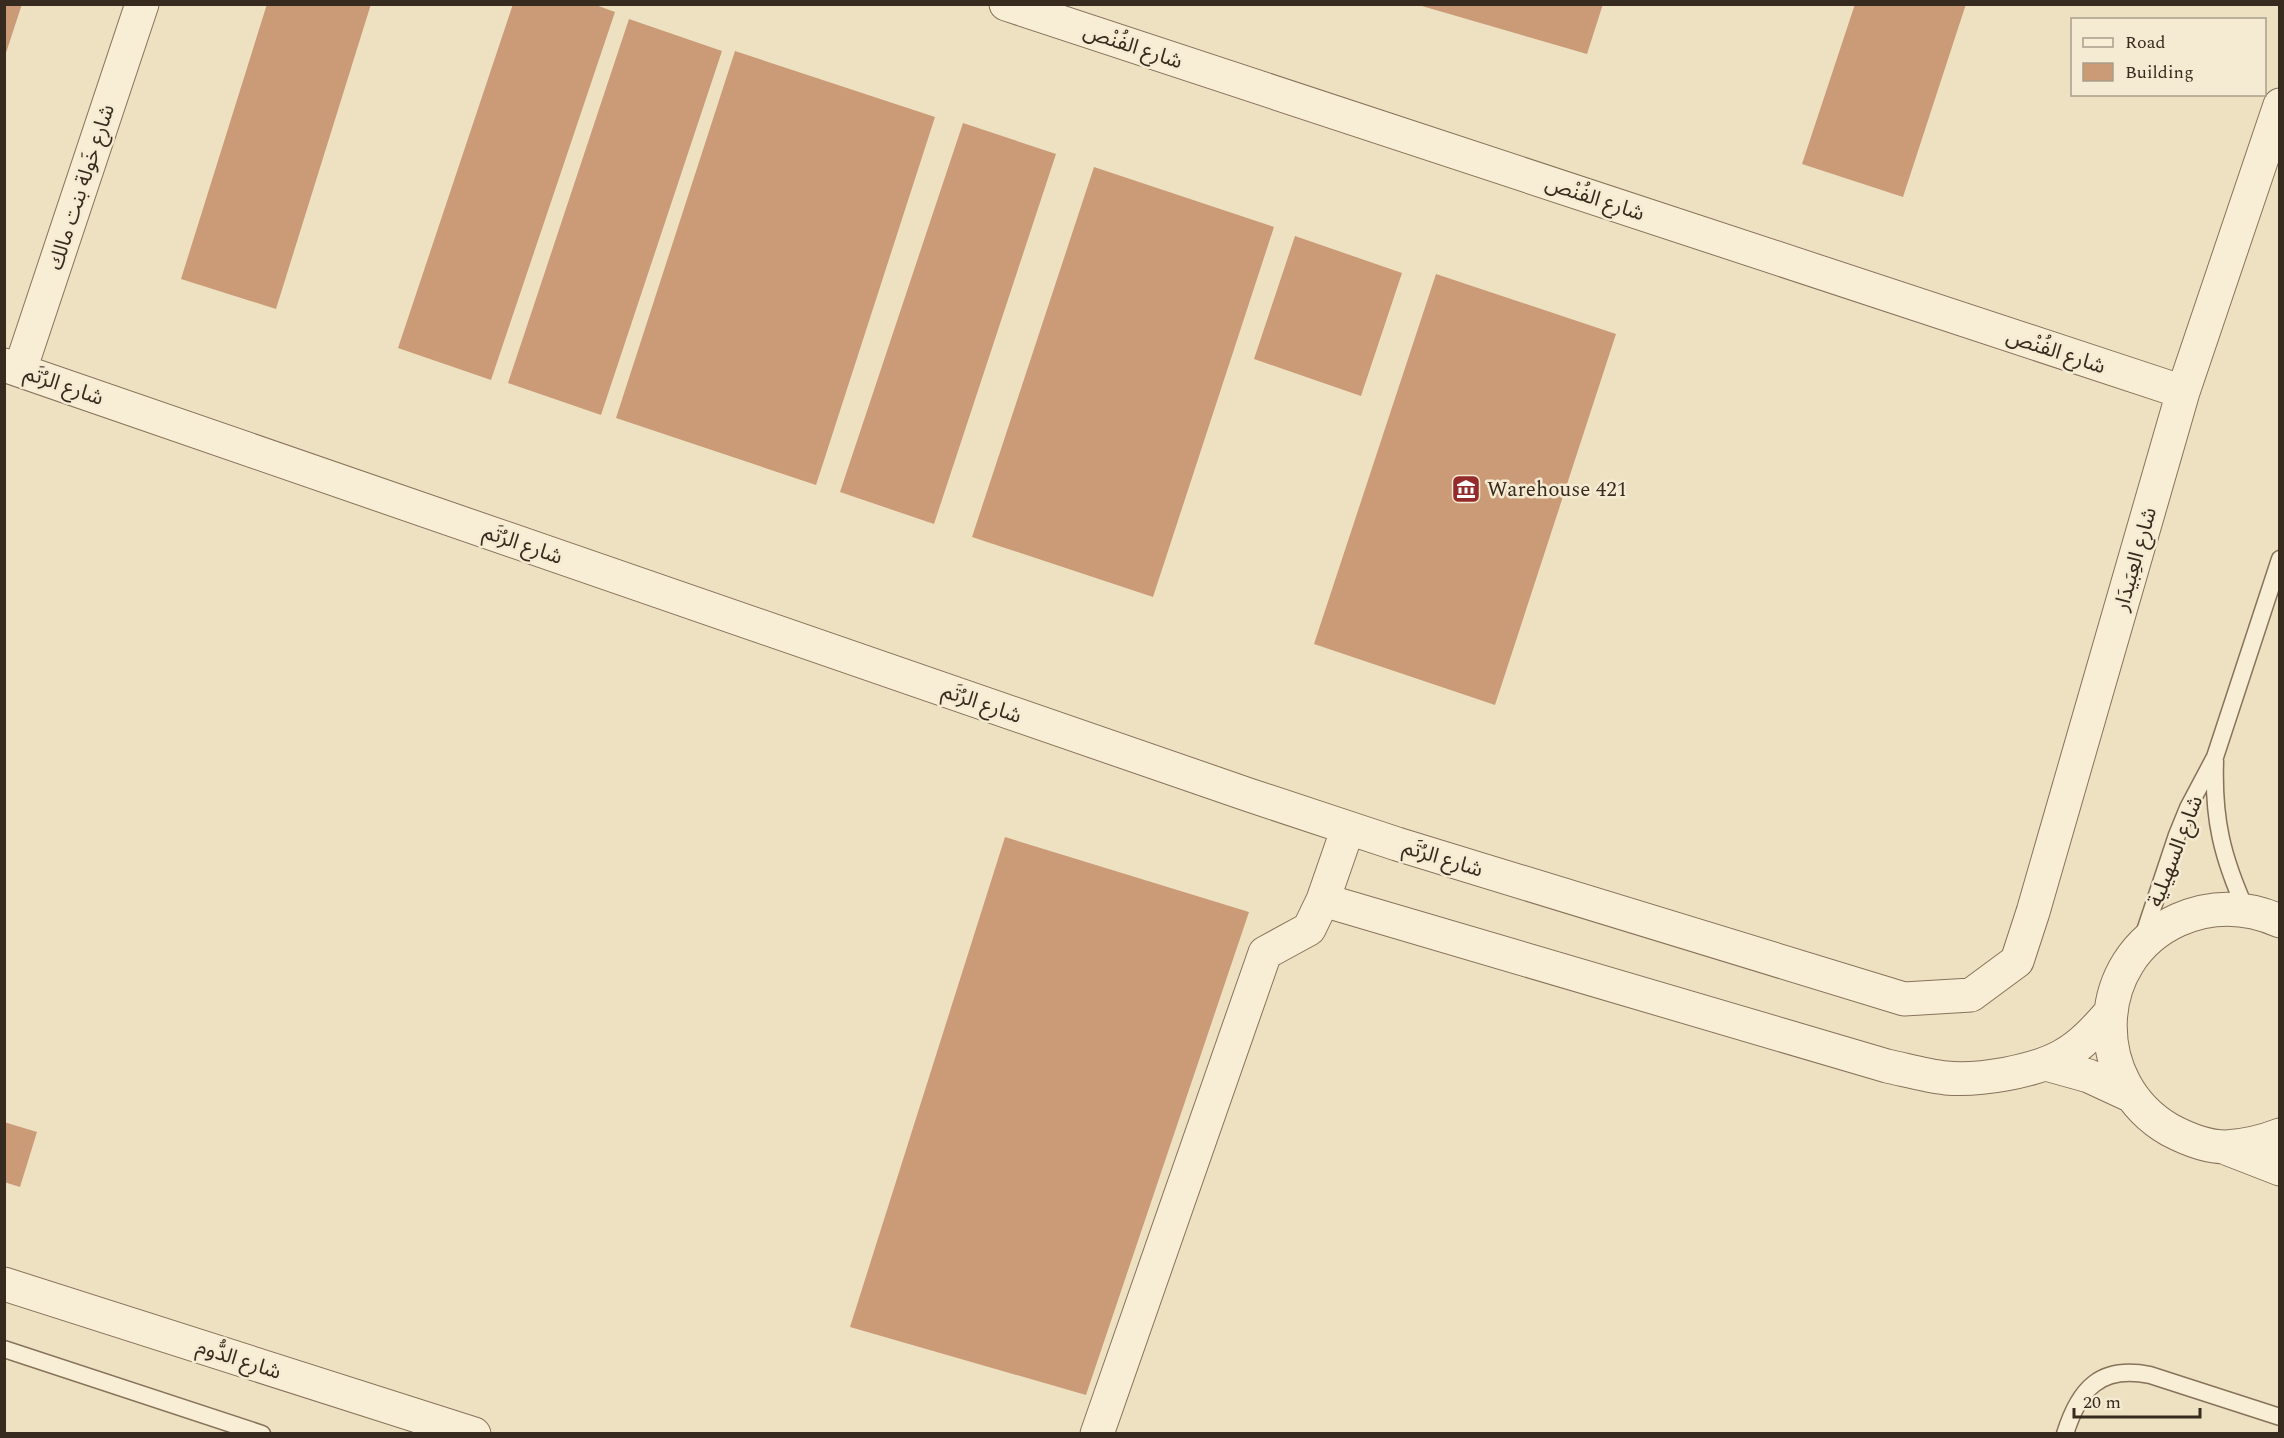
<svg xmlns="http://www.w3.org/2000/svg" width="2284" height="1438" viewBox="0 0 2284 1438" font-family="Spectral,'Noto Sans Arabic',serif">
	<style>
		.building { fill: #cb9b78 }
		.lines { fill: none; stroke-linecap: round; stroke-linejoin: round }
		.lane-casing { stroke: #87725a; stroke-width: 19 }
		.street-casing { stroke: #87725a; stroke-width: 35 }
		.lane { stroke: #f8eed5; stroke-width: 16 }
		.street { stroke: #f8eed5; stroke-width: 33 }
		.labels { text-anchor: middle; stroke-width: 5; stroke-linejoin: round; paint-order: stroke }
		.street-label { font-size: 21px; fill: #372a1e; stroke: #f5ebd2 }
		.poi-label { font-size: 21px; fill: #372a1e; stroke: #f5ebd2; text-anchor: start }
	</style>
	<rect width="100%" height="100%" fill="#ede1c2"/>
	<!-- building -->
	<path class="building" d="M4 4H22L5 56H4Z
		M267 4H371L276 309 181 279Z
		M513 4H593L615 12 491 380 398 348Z
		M1415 4H1603L1587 54Z
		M1855 4H1966L1903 197 1802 164Z
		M629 19 722 51 601 415 508 383Z
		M735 51 935 117 816 485 616 418Z
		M963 123 1056 154 934 524 840 492Z
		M1094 167 1274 227 1153 597 972 537Z
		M1295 236 1402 273 1361 396 1254 359Z
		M1436 274 1616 334 1495 705 1314 644Z
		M1005 837 1249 912 1086 1395 850 1327Z
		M4 1122 37 1132 20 1187 4 1182Z"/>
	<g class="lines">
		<!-- lane casing -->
		<g class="lane-casing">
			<path id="lane" d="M2215 761C2213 819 2222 857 2246 910
				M2142 940 2177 835 2188 808 2215 757 2280 559
				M4 1349 262 1434
				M2065 1434C2079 1389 2100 1365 2150 1375L2280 1417"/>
		</g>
		<!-- street casing -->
		<g class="street-casing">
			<path id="street" d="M1006 4 2183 392
				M4 365 1249 795 1397 844 1904 999 1971 995 2017 961 2033 912 2183 392 2280 105
				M20 370 142 4
				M1323 900 1887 1066C1906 1070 1926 1076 1946 1078 1979 1081 2033 1072 2062 1056 2081 1046 2096 1029 2110 1013
				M2280 921C2246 906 2212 905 2178 920 2090 960 2088 1083 2170 1130 2187 1139 2207 1147 2226 1147 2245 1146 2262 1142 2280 1135
				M2046 1064 2089 1076 2130 1095
				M2226 1148 2280 1169
				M4 1284 474 1434
				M1097 1434 1265 953 1309 929 1323 900 1348 828"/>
		</g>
		<!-- lane -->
		<use href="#lane" class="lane"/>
		<!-- street -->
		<use href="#street" class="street"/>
	</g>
	<!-- icons -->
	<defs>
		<g id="museum-square" transform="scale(1.5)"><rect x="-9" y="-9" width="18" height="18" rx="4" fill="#952a2a" stroke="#f5ebd2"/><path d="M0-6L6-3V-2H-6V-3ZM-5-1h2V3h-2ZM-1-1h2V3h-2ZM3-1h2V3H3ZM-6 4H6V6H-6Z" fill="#fff"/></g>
	</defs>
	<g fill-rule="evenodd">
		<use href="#museum-square" x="1466" y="489"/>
	</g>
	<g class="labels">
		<!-- street labels -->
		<g class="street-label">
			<text transform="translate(1133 46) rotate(18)" y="7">شارع الفُنْص</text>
			<text transform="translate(81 187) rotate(-72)" y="7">شارع خَولة بنت مالك</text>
			<text transform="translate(1595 198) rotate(18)" y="7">شارع الفُنْص</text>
			<text transform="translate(2056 351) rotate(18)" y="7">شارع الفُنْص</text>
			<text transform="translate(64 385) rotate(19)" y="7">شارع الرُتَم</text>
			<text transform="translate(523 544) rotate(19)" y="7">شارع الرُتَم</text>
			<text transform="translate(2135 559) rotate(-74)" y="7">شارع العِبَيدَار</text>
			<text transform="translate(982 703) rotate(19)" y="7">شارع الرُتَم</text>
			<text transform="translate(2175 851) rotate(-69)" y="7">شارع السهيلية</text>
			<text transform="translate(1443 858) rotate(17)" y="7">شارع الرُتَم</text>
			<text transform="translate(239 1359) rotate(18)" y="7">شارع الدُّوم</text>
		</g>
		<!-- poi labels -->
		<g class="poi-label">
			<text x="1487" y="496">Warehouse 421</text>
		</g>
	</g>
	<!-- border -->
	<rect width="2284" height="1438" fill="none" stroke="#372a1e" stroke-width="12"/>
	<!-- legend -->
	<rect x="2071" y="18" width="195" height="78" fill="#f5ebd2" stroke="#a99e8a" stroke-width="1.5"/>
	<rect x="2083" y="38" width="30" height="9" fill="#f8eed5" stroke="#a99e8a" stroke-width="1.5"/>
	<text x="2125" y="48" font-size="18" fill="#372a1e">Road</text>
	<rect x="2083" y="63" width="30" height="18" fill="#cb9b78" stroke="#a99e8a" stroke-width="1.5"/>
	<text x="2125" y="78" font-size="18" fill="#372a1e">Building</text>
	<!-- scale -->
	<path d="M2074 1408v9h126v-9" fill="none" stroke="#372a1e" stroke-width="3"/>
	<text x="2083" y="1408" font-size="18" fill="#372a1e" stroke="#f5ebd2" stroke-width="4.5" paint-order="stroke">20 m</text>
</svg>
